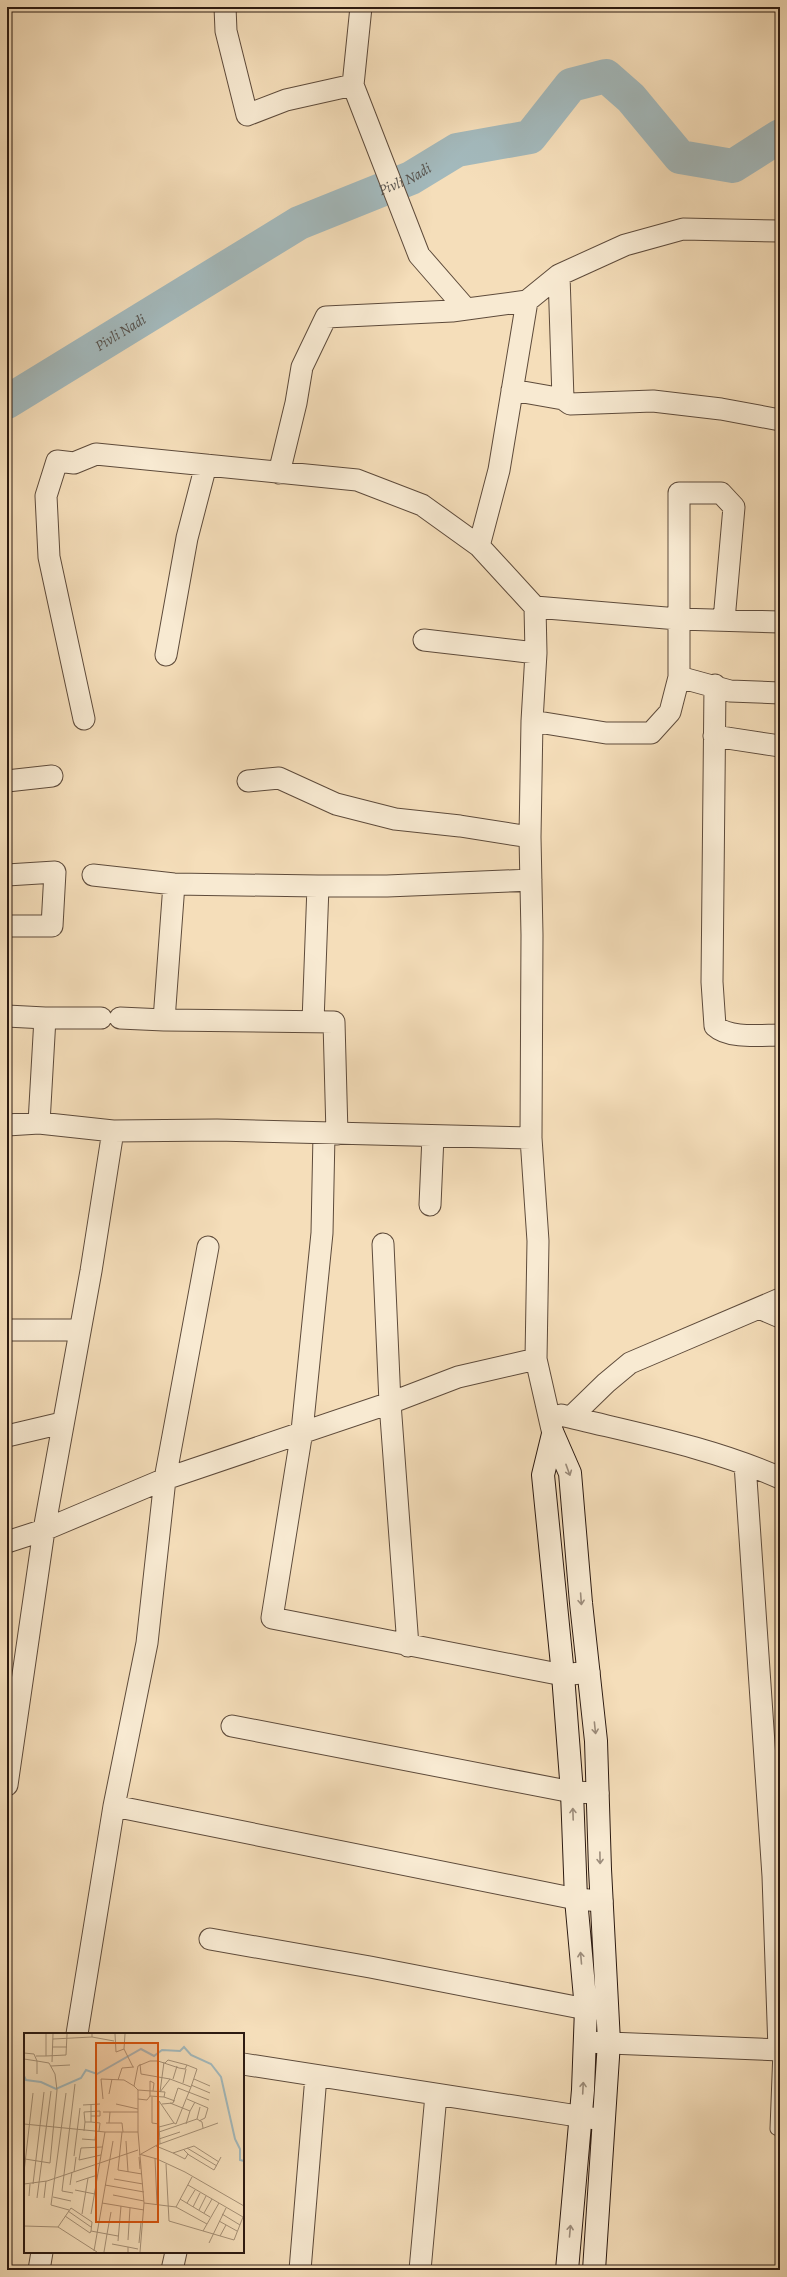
<svg xmlns="http://www.w3.org/2000/svg" width="787" height="2277" viewBox="0 0 787 2277" font-family="Alegreya,serif">
	<style>
		.lines { fill: none; stroke-linecap: round; stroke-linejoin: round }
		.river { stroke: #a3b9bc; stroke-width: 34 }
		.lane-casing { stroke: #5e4b3b; stroke-width: 13 }
		.street-casing { stroke: #5e4b3b; stroke-width: 23 }
		.secondary-casing { stroke: #2c1a11; stroke-width: 24 }
		.lane { stroke: #f8ead2; stroke-width: 11 }
		.street { stroke: #f8ead2; stroke-width: 21 }
		.secondary { stroke: #f8ead2; stroke-width: 22 }
		.oneway { stroke: #9c8c7b }
		.labels { text-anchor: middle; stroke-width: 3; stroke-linejoin: round; paint-order: stroke }
		.water-label { font-size: 15px; font-style: italic; fill: #56524d; stroke: #f8ead2 }
		.inset-river { fill: none; stroke: #a3b9bc; stroke-width: 2 }
		.inset-road { fill: none; stroke: #a59076; stroke-width: 1 }
		.view { fill: #d5530c; fill-opacity: 0.15; stroke: #d5530c; stroke-width: 2 }
		.inset-edge { fill: none; stroke: #2c1a11; stroke-width: 2 }
	</style>
	<rect width="100%" height="100%" fill="#f5deba"/>
	<filter id="stains"><feTurbulence type="fractalNoise" baseFrequency=".005" numOctaves="4"/><feColorMatrix values="0 0 0 0 .2 0 0 0 0 .09 0 0 0 0 .02 0 0 0 .5 -.17"/></filter>
	<radialGradient id="worn" r=".72"><stop offset=".6" stop-color="#630" stop-opacity="0"/><stop offset="1" stop-color="#630" stop-opacity=".3"/></radialGradient>
	<g class="lines">
		<!-- river -->
		<path class="river" id="s1" d="M7 402 299 223 411 178 457 150 530 137 571 85 606 76 631 98 680 157 733 166 780 136"/>
		<!-- lane casing -->
		<g class="lane-casing">
			<path id="lane" d="M779 2050 776 2129 780 2131"/>
		</g>
		<!-- street casing -->
		<g class="street-casing">
			<path id="street" d="M225 7 226 31 247 115 286 100 353 85
				M361 7 353 85 419 255 466 309
				M559 275 563 399 570 404 653 401 721 409 780 420
				M512 390 563 399
				M279 473 296 403 302 367 326 317 452 311 527 301
				M479 546 499 470 527 301 559 275 625 245 683 229 780 231
				M535 607 678 619 780 622
				M724 620 734 507 721 493H679V677L730 691 780 693
				M424 640 536 653
				M166 655 187 538 206 465
				M715 685 712 982 715 1026C729 1039 761 1035 780 1035
				M84 719 49 557 46 496 57 461 74 463 96 454 357 480 422 505 479 546 535 607 536 653 532 721 530 837 532 935 531 1138
				M532 721 606 733H651L670 712 679 677
				M714 736 780 746
				M7 781 52 776
				M248 781 279 778 336 804 395 819 460 826 530 837
				M7 875 55 872 52 926H7
				M93 875 174 884 318 886H387L531 880
				M7 1016 45 1018 39 1123
				M45 1018H101
				M120 1018 164 1020 174 884
				M164 1020 334 1022 337 1134
				M313 1022 318 886
				M7 1125 39 1123 113 1131 91 1271 44 1530 7 1785
				M113 1131 217 1130 531 1138 538 1241 536 1359 553 1434
				M324 1134 322 1233 302 1431 272 1618 563 1675 589 1672
				M430 1205 433 1136
				M383 1244 390 1403 408 1646
				M759 1308 780 1317
				M7 1330H79
				M561 1415C634 1433 711 1447 780 1478
				M571 1417 606 1383 630 1363 780 1299
				M7 1436 62 1423
				M745 1464 773 1876 779 2050
				M7 1542 44 1530 165 1479 390 1403 458 1377 536 1359
				M232 1726 572 1792 598 1793
				M114 1806 576 1899 602 1901
				M210 1939 370 1967 586 2009H603
				M77 2034 114 1806 147 1643 165 1479 208 1247
				M585 2042 780 2050
				M243 2064 603 2120
				M39 2270 42 2252
				M172 2270 176 2252
				M300 2270 316 2076
				M420 2270 436 2095"/>
		</g>
		<!-- secondary casing -->
		<g class="secondary-casing">
			<path id="secondary" d="M553 1434 570 1473 581 1603 596 1741 600 1869 609 2042 594 2270
				M553 1434 543 1475 563 1675 572 1792 576 1899 586 2009 583 2090 567 2270"/>
		</g>
		<!-- lane -->
		<use href="#lane" class="lane"/>
		<!-- street -->
		<use href="#street" class="street"/>
		<!-- secondary -->
		<use href="#secondary" class="secondary"/>
	</g>
	<!-- one-way arrows -->
	<defs><path id="oneway-shaft" d="M-6 0H5M1.5-3L5.5 0L1.5 3" fill="none" stroke-width="1.6" stroke-linecap="round" stroke-linejoin="round"/></defs>
	<g class="oneway">
		<use href="#oneway-shaft" transform="translate(568 1470) rotate(70)"/>
		<use href="#oneway-shaft" transform="translate(581 1599) rotate(86)"/>
		<use href="#oneway-shaft" transform="translate(595 1728) rotate(84)"/>
		<use href="#oneway-shaft" transform="translate(573 1814) rotate(-92)"/>
		<use href="#oneway-shaft" transform="translate(600 1858) rotate(89)"/>
		<use href="#oneway-shaft" transform="translate(581 1958) rotate(-95)"/>
		<use href="#oneway-shaft" transform="translate(583 2088) rotate(-87)"/>
		<use href="#oneway-shaft" transform="translate(570 2231) rotate(-85)"/>
	</g>
	<g class="labels">
		<!-- water labels -->
		<g class="water-label">
			<text dy="5" stroke="none"><textPath href="#s1" startOffset="457">Pivli Nadi</textPath></text>
			<text dy="5" stroke="none"><textPath href="#s1" startOffset="133">Pivli Nadi</textPath></text>
		</g>
	</g>
	<!-- overview -->
	<g transform="translate(24 2033)">
		<rect width="220" height="220" fill="#f5deba"/>
		<path class="inset-river" d="M0 43 2 47 17 49 32 56 57 45 62 37 73 41 117 16 130 23 138 17 156 18 160 14 167 22 187 31 197 44 211 106 216 116V127L220 128"/>
		<path class="inset-road" d="M91 1 92 19 100 16M101 1 100 16 109 34M68 4 90 8M29 6 68 4V1M28 14H43M0 20 10 21 13 28 25 30 31 41 33 57 26 130 1 126M12 23H22V1M22 23 42 22 43 1M0 26 13 28V41M28 29 29 1M141 30 144 27 163 32M116 31 117 41 146 46 167 54 152 91 150 90M27 33 46 32M149 46 153 33M170 46 186 53M94 47 98 35 110 34M159 50 162 36M167 52 186 60M110 53 114 33 126 28H134L155 35 161 36 163 32 173 36 167 54M114 57 141 59 140 64 151 68M129 58 130 50 126 48V63L140 64M136 59 140 29M136 59 146 46M42 60 27 172 45 177M85 61 88 46M128 64V90L135 91M79 66 77 46 100 47 110 53 114 57V99M114 66 123 67 126 63M163 66 184 75 181 85 175 88M146 70 166 78 171 69M92 71 114 76M138 71 149 70 154 55 185 67M59 72 76 71M67 72V89L76 90 75 98M176 74 173 86 178 89 179 95M79 79H114M61 89 60 79 76 78V83H67M82 90H85L86 79M85 90H98L99 99M0 91 81 99 67 181M162 91 166 78M135 94 150 90 135 68V91L136 111M60 98 61 89H67M81 99H114L120 170 116 219M98 99 94 137 118 141M135 99 173 86M58 106 71 107 72 98M135 106 156 99M102 108 104 139M132 113 149 120 170 113 195 129M163 115 193 133M159 116 165 122 190 137 197 124M149 120 161 126 164 121M115 121 133 126 161 139 220 173M117 121 133 112 194 90M77 122 55 127 57 115 78 114M50 123 56 75M115 124 116 136M131 125 133 171M142 131 145 188 210 207 219 184 164 152M0 139 9 60M50 139 52 124M90 146 119 151M52 149 64 145M0 151 23 148 114 117M9 151 20 59M46 152 48 139M81 152 120 159M51 157 71 161M49 160 38 158 51 51M89 162 120 168M5 163 6 151M29 164 47 168M13 165 27 58M20 165 22 148M156 166 186 184M78 170 120 177M120 170 152 174 168 144M163 170 171 157M152 174 183 191M169 174 176 160M175 177 182 163M44 178 67 194M180 180 188 166M58 181 64 145 74 142M198 181 216 192M41 183 66 200 67 198M195 188 213 198M0 193 34 194 73 219M34 194 47 175 68 189 67 198 83 201 87 179M179 198 195 170M196 203 202 192M104 207 106 175M94 208 97 173M115 210 117 189M185 210 202 175M88 211 104 214M70 218 89 108M80 219 83 201 94 203M104 219V214L114 216"/>
		<path class="view" d="M72 10H134V189H72Z"/>
		<rect width="220" height="220" class="inset-edge"/>
	</g>
	<!-- margin -->
	<rect width="787" height="2277" fill="none" stroke="#f5deba" stroke-width="24"/>
	<rect x="8" y="8" width="771" height="2261" fill="none" stroke="#2c1a11" stroke-width="2"/>
	<rect x="12" y="12" width="763" height="2253" fill="none" stroke="#2c1a11"/>
	<rect width="100%" height="100%" filter="url(#stains)"/>
	<rect width="100%" height="100%" fill="url(#worn)"/>
</svg>
